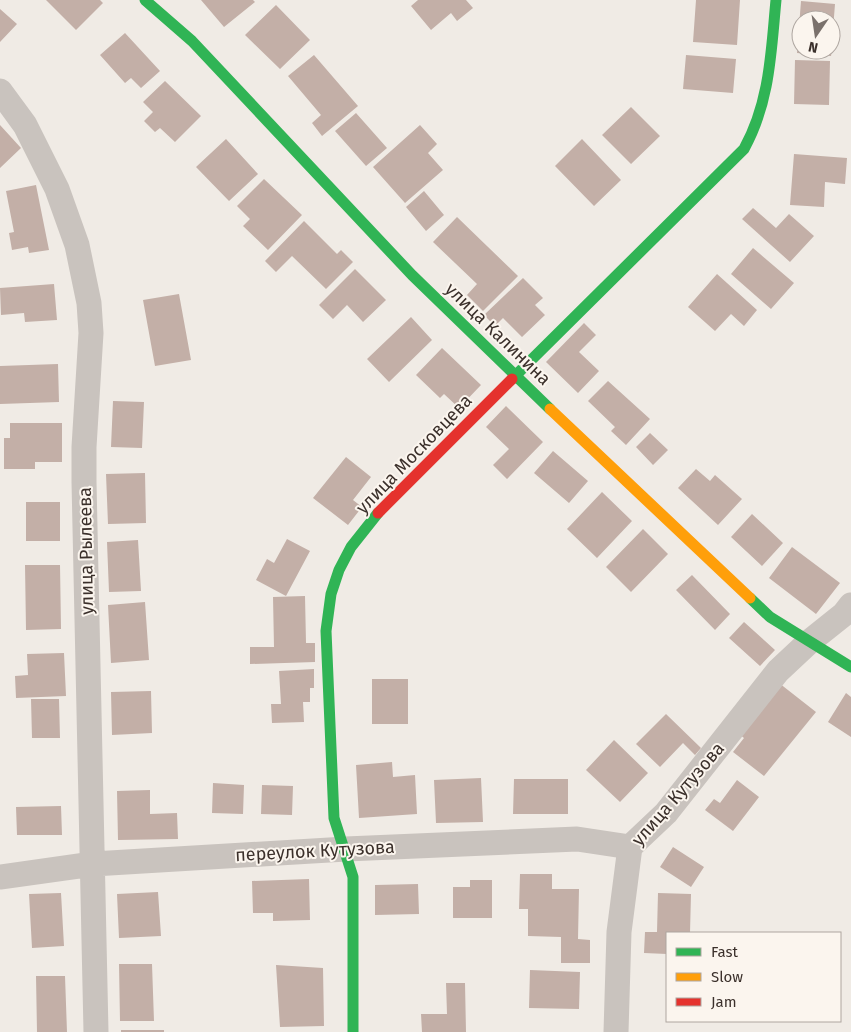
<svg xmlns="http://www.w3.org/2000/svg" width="851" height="1032" viewBox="0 0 851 1032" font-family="'Fira Sans',sans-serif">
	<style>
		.building { fill: #c3afa7 }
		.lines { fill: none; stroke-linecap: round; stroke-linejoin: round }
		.street { stroke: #c9c3be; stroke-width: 25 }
		.fast { stroke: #30b455; stroke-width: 11 }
		.slow { stroke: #ff9f0a; stroke-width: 11 }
		.jam { stroke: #e5322d; stroke-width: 11 }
		.labels { text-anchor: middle; stroke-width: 4; stroke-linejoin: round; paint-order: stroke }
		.street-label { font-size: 18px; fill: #3b302b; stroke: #fbf5ee }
	</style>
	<rect width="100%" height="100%" fill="#f0ebe5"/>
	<!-- building -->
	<path class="building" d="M46 0H100L103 3 76 30Z
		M201 0H253L255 2 224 27Z
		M418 0H466L473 8 457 21 451 13 431 30 411 6Z
		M696 0H740L737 45 693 42Z
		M801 1 835 4 832 42 831 41V20H801V50H832L831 56 797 53Z
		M276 5 310 40 280 69 245 35Z
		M0 9 17 24 0 42Z
		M125 33 160 71 141 88 131 78 125 83 100 55Z
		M314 55 358 106 322 136 312 123 321 115 288 76Z
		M686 55 736 59 733 93 683 89Z
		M795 60 830 61 829 105 794 104Z
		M165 81 201 116 175 142 160 128 155 132 144 121 153 112 143 102Z
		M631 107 660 136 631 164 602 135Z
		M356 113 387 148 366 166 335 131Z
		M0 125 21 148 0 168Z
		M420 125 437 144 428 153 443 170 405 203 373 167Z
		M226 139 258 174 229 201 196 167Z
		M582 139 621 180 594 206 555 166Z
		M794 154 847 158 845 184 825 182 824 207 790 205Z
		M264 179 302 215 268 250 243 226 250 219 237 206Z
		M36 185 49 250 29 253 28 247 12 250 9 233 14 232 6 191Z
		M424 191 444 215 426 231 406 207Z
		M753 208 776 228 789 214 814 236 790 262 742 219Z
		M457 217 518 276 483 311 467 295 477 284 433 242Z
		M304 221 337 254 341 250 353 262 326 289 292 256 276 272 265 261Z
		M753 248 794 283 771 309 731 274Z
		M355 269 386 300 363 322 347 305 333 319 319 305Z
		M717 274 757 310 744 326 731 314 715 331 688 307Z
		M523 278 543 298 535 305 545 315 522 337 503 318 495 326 484 315Z
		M54 284 57 320 25 322 24 313 1 315 0 288Z
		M179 294 191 360 155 366 143 300Z
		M411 317 432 340 389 382 367 359Z
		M584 323 596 335 579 352 599 371 578 393 546 362Z
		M442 348 481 385 459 408 444 394 440 398 416 375Z
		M58 364 59 402 0 404V366Z
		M608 381 650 419 626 445 611 431 615 427 588 401Z
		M113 401 144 402 142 448 111 447Z
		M506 406 543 442 507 479 493 465 509 449 486 427Z
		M10 423H62V462H35V469H4V438H10Z
		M650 433 668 450 653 465 636 447Z
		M553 451 588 481 569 503 534 473Z
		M346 457 371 477 353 500 362 507 348 525 313 498Z
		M696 469 710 481 715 475 742 499 718 525 678 488Z
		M145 473 146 523 108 524 106 474Z
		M602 492 632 521 597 558 567 529Z
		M26 502H60V541H26Z
		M752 514 783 543 762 566 731 537Z
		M643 529 668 554 631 592 606 567Z
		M287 539 310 551 286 596 256 580 267 559 274 563Z
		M138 540 141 591 109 592 107 542Z
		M792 547 840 583 816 614 769 578Z
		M25 565H60L61 629 26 630Z
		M692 575 730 614 715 630 676 590Z
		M305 596 306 643H315V662L250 664V647H274L273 597Z
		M145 602 149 660 111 663 108 605Z
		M744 622 775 650 760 666 729 638Z
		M64 653 66 696 16 698 15 676 28 675 27 654Z
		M314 669V688H310V702H303L304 722 272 723 271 704H281L279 671Z
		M372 679H408V724H372Z
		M779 683 816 712 764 776 733 752 744 738 739 734Z
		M151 691 152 733 112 735 111 692Z
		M846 693 851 697V737L828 722Z
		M31 699H59L60 738H32Z
		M666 714 701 748 695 755 683 743 660 767 636 744Z
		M614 740 648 773 620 802 586 770Z
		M392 762 393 777 415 775 417 814 359 818 356 765Z
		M481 778 483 822 436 823 434 780Z
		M514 779H568V814H513Z
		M737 780 759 797 733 831 705 810 714 799 720 803Z
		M213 783 244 785 243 814 212 813Z
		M262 785 293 786 292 815 261 814Z
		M150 790V814L177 813 178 839 118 840 117 791Z
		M61 806 62 835H17L16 807Z
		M673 847 704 867 691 887 660 867Z
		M520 874H552V889H579L578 939 590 940V963H561V937L528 936V909H519Z
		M309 879 310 920 273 921V913H253L252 881Z
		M470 880H492V918H453V887H470Z
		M418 884 419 914 375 915V885Z
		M158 892 161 936 119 938 117 894Z
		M61 893 64 946 32 948 29 894Z
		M658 893 691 894 690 933H667V954L644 953 645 932H657Z
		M119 964H152L154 1021H120Z
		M276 965 323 968 324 1026 280 1027Z
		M530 970 580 972 579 1009 529 1008Z
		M36 976H65L67 1032H37Z
		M446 983H465L466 1032H422L421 1014H447Z
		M121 1030H164V1032H121Z"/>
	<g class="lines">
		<!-- street -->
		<path class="street" d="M0 91 25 125 57 189 77 245 89 303 91 333 84 447V482L96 1032
			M0 877 93 864 346 849 577 839 630 847
			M616 1032 619 932 630 847 666 813 778 671 809 642 844 614 851 605"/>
		<!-- fast -->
		<path class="fast" d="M145 0 192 41 412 275 550 409
			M512 379 744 149C770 102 771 52 776 0
			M750 598 770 617 851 667
			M353 1032V877L334 818 326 631 331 594 339 570 351 547 378 513"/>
		<!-- slow -->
		<path class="slow" d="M550 409 750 598"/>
		<!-- jam -->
		<path class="jam" d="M378 513 512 379"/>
	</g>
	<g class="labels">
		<!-- street labels -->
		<g class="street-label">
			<text transform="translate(498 334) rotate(44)" y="6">улица Калинина</text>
			<text transform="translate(414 454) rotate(-46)" y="6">улица Московцева</text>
			<text transform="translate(86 551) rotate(-91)" y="6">улица Рылеева</text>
			<text transform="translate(678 794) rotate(-49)" y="6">улица Кутузова</text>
			<text transform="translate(315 851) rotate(-3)" y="6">переулок Кутузова</text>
		</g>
	</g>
	<!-- legend -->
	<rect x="666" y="932" width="175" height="90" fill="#fbf5ee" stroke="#aea6a0"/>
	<rect x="676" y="948" width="25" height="8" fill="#30b455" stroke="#aea6a0"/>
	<text x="711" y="957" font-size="15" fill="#3b302b">Fast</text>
	<rect x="676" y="973" width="25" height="8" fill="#ff9f0a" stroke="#aea6a0"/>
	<text x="711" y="982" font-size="15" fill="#3b302b">Slow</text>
	<rect x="676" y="998" width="25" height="8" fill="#e5322d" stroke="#aea6a0"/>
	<text x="711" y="1007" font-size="15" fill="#3b302b">Jam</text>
	<!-- north arrow -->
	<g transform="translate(816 35) rotate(193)"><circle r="24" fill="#fbf5ee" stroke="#aea6a0"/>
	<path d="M0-4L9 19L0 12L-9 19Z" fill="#7a716c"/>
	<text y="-8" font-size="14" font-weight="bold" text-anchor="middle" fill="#3b302b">N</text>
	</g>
</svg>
